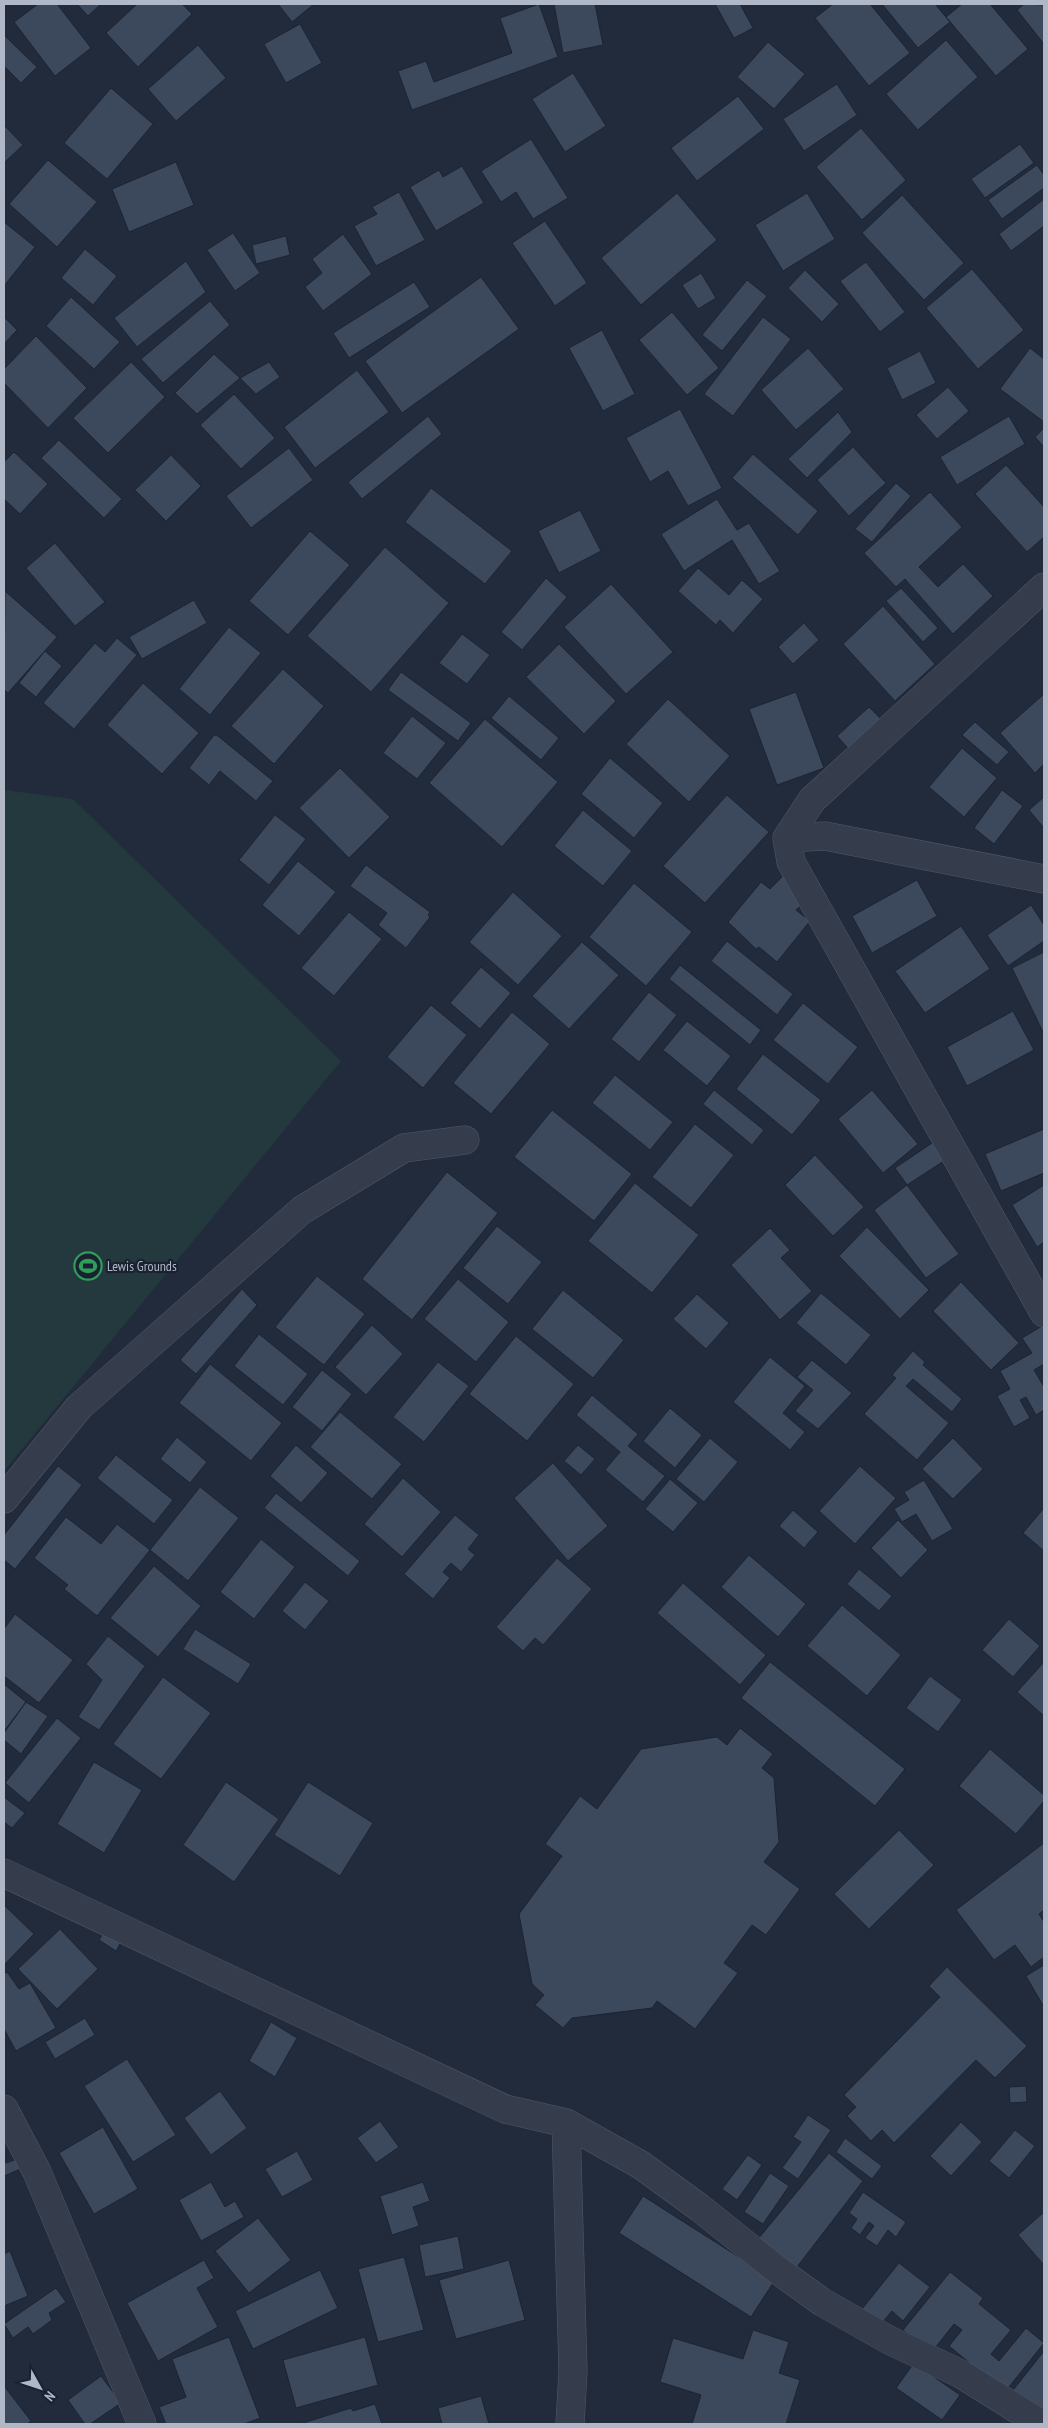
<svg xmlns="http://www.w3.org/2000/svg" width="1048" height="2428" viewBox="0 0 1048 2428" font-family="'PT Sans Narrow',sans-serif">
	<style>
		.green { fill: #23393d }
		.building { fill: #3c495c; stroke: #1c2433 }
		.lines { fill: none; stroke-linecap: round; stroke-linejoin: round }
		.minor-casing { stroke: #505867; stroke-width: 29 }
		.minor { stroke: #353d4c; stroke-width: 28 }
		.labels { text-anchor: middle; stroke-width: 4.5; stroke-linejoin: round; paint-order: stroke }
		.poi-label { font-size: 14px; fill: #b0b8c8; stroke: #1a2231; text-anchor: start }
	</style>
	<rect width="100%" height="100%" fill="#212b3c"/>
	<!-- green -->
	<path class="green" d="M4 790 73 799 341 1061 4 1471Z"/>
	<!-- building -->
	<path class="building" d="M38 4H57L91 48 55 76 14 22Z
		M77 4H101L88 16Z
		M137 4H182L192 14 138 67 106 33Z
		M278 4H314L292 22Z
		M539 4 558 57 412 110 398 71 426 61 434 82 512 53 500 18Z
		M554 4H595L603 45 563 53Z
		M715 4H740L753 28 734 38Z
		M833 4H870L910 53 869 86 815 18Z
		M882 4H935L950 22 918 48Z
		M962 4H990L1028 49 996 76 946 17Z
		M1024 4 1044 5V44L1017 10Z
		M300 24 322 63 286 83 264 44Z
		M4 35 37 67 21 83 4 66Z
		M946 40 978 77 918 130 886 94Z
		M768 42 805 74 774 109 737 77Z
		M198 45 226 78 176 121 148 89Z
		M573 73 606 126 565 152 532 99Z
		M837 84 857 115 804 151 783 119Z
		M111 88 153 124 107 179 64 143Z
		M738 96 764 129 697 181 671 148Z
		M4 125 23 145 4 163Z
		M861 128 906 180 862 220 816 167Z
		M531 139 568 198 533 219 516 192 501 202 481 171Z
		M1020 144 1034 163 985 198 971 179Z
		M48 160 97 202 57 247 9 204Z
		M176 162 194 205 129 232 112 189Z
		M1037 165 1044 175V188L1002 219 988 200Z
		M462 166 484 203 436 231 410 187 439 170 443 177Z
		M399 192 425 240 376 266 354 226 377 214 372 207Z
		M677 193 717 240 641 305 601 258Z
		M807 193 835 239 783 271 755 225Z
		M902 195 964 263 924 300 862 233Z
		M1044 199V226L1011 251 999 234Z
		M545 221 587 283 555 306 512 243Z
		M4 222 35 247 4 286Z
		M233 233 260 273 235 291 207 250Z
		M343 234 372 274 323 311 305 287 322 273 312 259Z
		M286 236 290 255 256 264 252 245Z
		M85 249 117 276 93 305 61 278Z
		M186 261 206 292 137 347 114 318Z
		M866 262 905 312 880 332 840 281Z
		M972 269 1024 330 978 369 926 308Z
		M805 270 839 304 822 322 788 288Z
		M701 273 716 298 698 309 682 285Z
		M481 277 519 329 402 413 365 361Z
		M747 280 767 296 722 351 702 335Z
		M414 282 430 307 349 358 333 333Z
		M71 297 120 342 94 369 46 326Z
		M210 301 230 325 163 383 141 359Z
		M672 312 719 368 687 395 639 340Z
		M4 317 17 330 4 344Z
		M763 317 791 339 733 416 704 394Z
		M602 330 635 394 603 411 569 348Z
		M36 336 87 388 48 428 4 383V369Z
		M808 348 844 389 796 430 761 390Z
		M1030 348 1044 359V422L1000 389Z
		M920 351 936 383 902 400 887 368Z
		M214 354 240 378 197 414 175 393Z
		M131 362 165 397 108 453 73 418Z
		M269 362 280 377 256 394 240 378Z
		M357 370 389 412 315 468 284 427Z
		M948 387 969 411 937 439 916 415Z
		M234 394 275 438 241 469 200 425Z
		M680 409 722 488 688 506 668 471 650 482 626 438Z
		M838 412 852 432 807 478 788 459Z
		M428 416 442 434 362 499 348 482Z
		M1009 416 1025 444 957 485 940 457Z
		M1044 428V447L1035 437Z
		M59 440 122 499 104 518 41 458Z
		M853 447 886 483 849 516 817 480Z
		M289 448 313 480 251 528 226 496Z
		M14 452 48 484 20 514 4 499V462Z
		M753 454 818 511 798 535 732 478Z
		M171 455 201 486 166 521 135 490Z
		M1006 465 1044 507V537L1027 552 975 494Z
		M896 483 911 496 872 542 855 529Z
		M431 488 512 551 485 584 405 522Z
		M930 492 962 527 919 567 938 587 963 564 993 596 953 634 905 579 896 587 864 553Z
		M717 499 737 530 749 523 780 571 759 584 732 540 684 571 661 534Z
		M580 510 601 551 559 573 538 531Z
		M310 531 350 565 288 635 249 601Z
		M55 543 105 602 75 626 26 568Z
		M385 547 449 603 371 692 307 636Z
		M698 568 729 595 742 580 763 599 733 633 720 620 716 625 678 591Z
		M546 578 567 597 522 650 501 632Z
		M611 584 673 652 626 694 564 627Z
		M901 588 938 628 923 642 886 601Z
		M5 591 57 637 8 693 4 689Z
		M194 600 207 623 142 659 129 637Z
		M883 606 935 664 895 701 843 644Z
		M804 623 819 640 793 664 778 647Z
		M229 627 261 653 210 715 179 689Z
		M462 634 490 655 467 684 439 663Z
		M117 638 137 655 74 729 43 703 95 643 105 652Z
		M559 644 616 701 584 734 526 677Z
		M45 651 62 666 36 697 19 683Z
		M283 669 324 706 274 764 231 726Z
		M401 672 471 723 458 741 388 690Z
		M143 683 199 733 162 774 107 725Z
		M796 692 824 768 777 785 749 709Z
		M1044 694V764L1035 773 1000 733Z
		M509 696 559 738 541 760 491 718Z
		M668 699 730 756 689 802 626 744Z
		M869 707 889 727 856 757 837 736Z
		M412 716 446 743 417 779 383 753Z
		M485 719 558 782 502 847 429 783Z
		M975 722 1009 752 997 765 962 735Z
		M214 735 218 736 273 781 256 801 220 771 209 785 189 768Z
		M962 748 997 778 964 817 929 787Z
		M610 758 663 803 634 838 581 794Z
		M340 768 390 817 349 858 299 808Z
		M1002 790 1023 806 994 844 974 828Z
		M727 795 769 832 705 903 663 866Z
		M1044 797V828L1029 810Z
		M583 810 632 851 603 886 554 846Z
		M275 815 306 839 269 885 239 860Z
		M298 861 336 892 299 936 262 905Z
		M366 865 430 912 428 915 430 917 406 948 378 925 387 913 350 886Z
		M786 873 810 897 796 910 810 921 777 962 759 947 756 949 728 922 761 882 770 889Z
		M917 880 937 916 872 953 852 916Z
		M634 883 692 932 646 986 589 937Z
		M513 892 562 936 518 985 469 942Z
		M1031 905 1044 925V941L1008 966 987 935Z
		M349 912 382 939 334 996 301 968Z
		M961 926 990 969 925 1013 895 971Z
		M727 941 793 994 777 1015 711 961Z
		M582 942 619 975 569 1029 532 996Z
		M1044 952V1034L1012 968Z
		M680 965 761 1030 750 1045 669 979Z
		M481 967 511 993 480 1029 450 1003Z
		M649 992 677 1015 639 1062 611 1039Z
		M803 1003 858 1047 828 1084 773 1040Z
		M431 1005 467 1035 423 1088 387 1057Z
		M1013 1011 1034 1050 967 1086 947 1047Z
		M512 1012 550 1044 491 1114 453 1083Z
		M687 1021 731 1056 707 1086 663 1050Z
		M763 1054 821 1100 792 1135 736 1089Z
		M615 1075 673 1122 650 1150 592 1103Z
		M714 1090 764 1130 752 1145 703 1104Z
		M872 1090 918 1144 883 1173 838 1119Z
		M552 1110 632 1174 594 1221 514 1157Z
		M695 1124 734 1155 691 1208 652 1177Z
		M1044 1129V1173L1001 1191 985 1154Z
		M935 1141 947 1159 907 1185 895 1168Z
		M815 1155 864 1207 833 1236 785 1185Z
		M447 1172 498 1213 412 1320 362 1279Z
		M635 1183 699 1235 652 1293 588 1241Z
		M907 1185 959 1254 926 1278 874 1210Z
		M1044 1185V1242L1037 1247 1012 1205Z
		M497 1226 542 1262 508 1304 463 1268Z
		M867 1227 929 1290 900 1319 839 1256Z
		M770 1228 790 1250 781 1258 812 1291 780 1320 731 1265Z
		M317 1276 365 1314 324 1365 275 1327Z
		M458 1279 509 1322 476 1362 424 1319Z
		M961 1282 1019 1343 991 1370 933 1311Z
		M242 1289 257 1305 196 1374 180 1360Z
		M563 1290 624 1340 593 1378 532 1329Z
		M821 1293 871 1335 846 1365 796 1323Z
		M697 1294 729 1323 706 1349 673 1319Z
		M372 1325 403 1354 366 1395 335 1367Z
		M1044 1325V1364L1034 1370 1044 1387V1410L1036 1415 1026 1397 1020 1400 1030 1418 1014 1427 997 1396 1010 1389 1000 1371 1032 1353 1022 1338Z
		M259 1334 308 1374 283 1405 234 1366Z
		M516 1336 574 1384 527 1441 469 1394Z
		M913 1351 925 1362 923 1365 962 1399 952 1412 913 1379 906 1386 949 1423 917 1460 864 1414 896 1378 892 1375Z
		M770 1357 805 1386 783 1413 805 1432 790 1450 733 1402Z
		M812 1360 852 1393 818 1429 795 1411 813 1390 797 1377Z
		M438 1362 469 1386 424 1442 393 1417Z
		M210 1364 282 1423 251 1461 179 1403Z
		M322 1370 352 1394 322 1431 292 1407Z
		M592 1395 638 1434 628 1446 665 1476 643 1502 605 1470 620 1452 576 1415Z
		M670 1408 702 1435 675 1468 643 1441Z
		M340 1412 402 1464 372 1499 310 1447Z
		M177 1437 207 1462 190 1483 160 1459Z
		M710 1438 738 1462 704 1502 676 1479Z
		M953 1438 983 1469 953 1499 922 1469Z
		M296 1445 328 1473 301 1503 270 1476Z
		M578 1445 595 1459 581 1475 564 1461Z
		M116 1455 173 1500 154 1524 97 1478Z
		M553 1463 608 1526 568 1561 514 1498Z
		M58 1466 82 1485 15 1569 4 1560V1535Z
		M860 1466 896 1498 855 1544 819 1511Z
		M403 1478 441 1512 402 1557 364 1524Z
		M670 1479 698 1503 673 1532 645 1509Z
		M924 1480 953 1529 932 1541 916 1514 902 1522 894 1509 909 1500 904 1492Z
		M200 1487 239 1518 188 1581 150 1550Z
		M276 1493 360 1561 348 1576 264 1508Z
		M1044 1508V1551L1023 1533Z
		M793 1510 818 1532 804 1548 779 1526Z
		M455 1515 479 1535 468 1549 475 1555 461 1572 451 1563 443 1572 450 1578 433 1599 404 1574Z
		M66 1517 101 1544 117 1524 150 1550 97 1616 64 1589 68 1585 34 1558Z
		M898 1520 928 1550 901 1578 871 1548Z
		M261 1539 295 1567 254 1619 220 1592Z
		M749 1555 806 1604 778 1637 721 1587Z
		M557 1558 592 1589 543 1645 535 1638 523 1651 496 1627Z
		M154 1566 201 1606 158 1657 110 1618Z
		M859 1569 892 1596 879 1611 847 1584Z
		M305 1582 329 1601 305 1630 282 1611Z
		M683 1583 766 1655 740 1685 657 1613Z
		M842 1605 901 1655 867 1696 807 1646Z
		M15 1614 73 1660 39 1703 4 1676V1629Z
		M1009 1619 1040 1646 1013 1677 982 1650Z
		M195 1629 251 1664 238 1684 183 1649Z
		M108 1636 145 1666 99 1730 78 1717 102 1680 86 1664Z
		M770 1662 905 1769 875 1806 741 1698Z
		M1044 1662V1716L1017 1692Z
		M930 1676 962 1700 938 1732 906 1708Z
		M163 1677 211 1713 161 1779 113 1744Z
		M4 1684 26 1702 5 1730 4 1729Z
		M26 1702 48 1716 21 1754 4 1740V1733Z
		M57 1718 81 1738 29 1803 5 1783Z
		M740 1728 773 1754 762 1768 774 1778 779 1842 764 1862 800 1889 766 1935 752 1925 724 1963 738 1973 695 2029 657 2001 652 2008 572 2018 563 2028 535 2005 544 1995 532 1984 519 1914 562 1856 545 1844 580 1796 597 1809 641 1749 717 1737 727 1745Z
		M990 1749 1044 1795V1801L1016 1834 959 1786Z
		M94 1762 142 1790 104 1853 57 1824Z
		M226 1782 279 1819 234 1882 183 1845Z
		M308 1782 373 1823 340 1876 274 1835Z
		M4 1797 25 1813 12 1828 4 1822Z
		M899 1830 934 1865 869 1929 834 1894Z
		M1044 1843V1910L1039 1914 1044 1922V1957L1031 1967 1015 1945 994 1960 956 1910Z
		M4 1905 34 1934 4 1965Z
		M109 1924 125 1935 116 1951 99 1940Z
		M60 1929 98 1969 57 2009 18 1969Z
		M1044 1965V2007L1026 1976Z
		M947 1967 1027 2046 995 2078 976 2060 894 2143 882 2130 871 2141 847 2116 856 2107 844 2095 940 1997 929 1986Z
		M7 1972 19 1989 30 1983 56 2028 16 2051 4 2029V1974Z
		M85 2018 95 2035 55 2059 45 2042Z
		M271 2022 297 2038 275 2077 249 2061Z
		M127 2059 176 2135 133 2162 84 2086Z
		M1026 2086 1027 2102 1010 2103 1009 2087Z
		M220 2091 247 2128 211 2155 184 2118Z
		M808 2115 831 2130 798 2179 782 2168 801 2142 793 2137Z
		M380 2121 399 2147 376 2163 357 2138Z
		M961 2122 982 2142 951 2176 930 2156Z
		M103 2127 138 2189 94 2214 59 2153Z
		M1015 2130 1035 2146 1009 2178 989 2161Z
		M845 2138 882 2166 872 2179 836 2152Z
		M297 2151 313 2180 282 2197 265 2169Z
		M829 2153 863 2181 797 2267 758 2239Z
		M748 2155 762 2165 737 2200 722 2189Z
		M4 2157 6 2163 20 2158 23 2168 4 2176Z
		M770 2173 789 2186 763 2224 744 2212Z
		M211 2182 225 2207 235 2201 244 2217 201 2241 179 2200Z
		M423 2182 430 2201 413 2207 419 2226 392 2235 380 2196Z
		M863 2192 906 2222 896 2237 888 2230 877 2246 865 2238 874 2226 869 2222 860 2235 851 2228 857 2219 849 2213Z
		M643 2196 775 2280 751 2317 619 2233Z
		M1044 2212V2265L1018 2235Z
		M258 2218 291 2260 249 2293 215 2251Z
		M458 2236 464 2269 425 2277 419 2245Z
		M10 2251 28 2296 4 2306V2254Z
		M404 2257 424 2330 378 2342 358 2269Z
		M204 2260 214 2278 197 2288 218 2327 158 2361 127 2303Z
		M509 2260 525 2320 456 2339 439 2280Z
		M899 2263 930 2287 903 2321 892 2311 881 2324 862 2309Z
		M320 2270 338 2308 253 2349 235 2311Z
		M950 2272 983 2298 979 2304 1011 2330 991 2354 999 2361 1026 2328 1044 2343 1005 2392 949 2346 962 2330 954 2324 931 2353 903 2330Z
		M56 2288 66 2302 49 2313 52 2320 33 2334 28 2327 13 2338 4 2324Z
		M753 2330 789 2342 779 2373 800 2380 786 2424H692L701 2395 660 2382 673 2338 743 2359Z
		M229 2337 260 2418 244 2424H166L159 2407 186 2397 172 2359Z
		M365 2337 378 2385 296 2408 283 2360Z
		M1044 2351V2422L1010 2394Z
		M914 2363 960 2395 942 2420 896 2388Z
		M101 2376 121 2403 90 2424H85L68 2400Z
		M4 2386 31 2421 27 2424H4Z
		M481 2396 489 2424H442L438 2408Z
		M375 2404 382 2424H300L351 2408 353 2411Z"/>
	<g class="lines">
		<!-- minor casing -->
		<g class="minor-casing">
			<path id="minor" d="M1044 587 812 800 787 838 791 862 1044 1313
				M787 838 825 836 1044 879
				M4 1499 79 1407 302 1210 404 1148 465 1140
				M4 1873 505 2109 566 2123 641 2165 700 2208 775 2268 822 2302 889 2340 961 2374 1041 2424
				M4 2109 37 2172 142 2424
				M566 2123 573 2371 570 2424"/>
		</g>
		<!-- minor -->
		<use href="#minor" class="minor"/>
	</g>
	<!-- icons -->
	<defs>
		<g id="stadium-ring" transform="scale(1.4375)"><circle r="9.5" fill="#1a2231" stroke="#2e9e5b" stroke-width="1.5"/><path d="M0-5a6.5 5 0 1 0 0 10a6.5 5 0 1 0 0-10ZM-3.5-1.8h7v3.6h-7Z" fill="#2e9e5b"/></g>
	</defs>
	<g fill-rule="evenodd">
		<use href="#stadium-ring" x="88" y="1266"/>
	</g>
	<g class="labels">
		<!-- poi labels -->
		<g class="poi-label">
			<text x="107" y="1271">Lewis Grounds</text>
		</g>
	</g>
	<!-- border -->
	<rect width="1048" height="2428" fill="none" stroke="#b0b8c8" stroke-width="10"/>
	<!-- north arrow -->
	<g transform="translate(40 2388) rotate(130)" stroke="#1a2231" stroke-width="4" paint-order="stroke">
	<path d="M0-4L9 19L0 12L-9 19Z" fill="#b0b8c8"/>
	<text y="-8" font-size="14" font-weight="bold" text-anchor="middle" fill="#b0b8c8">N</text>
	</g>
</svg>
